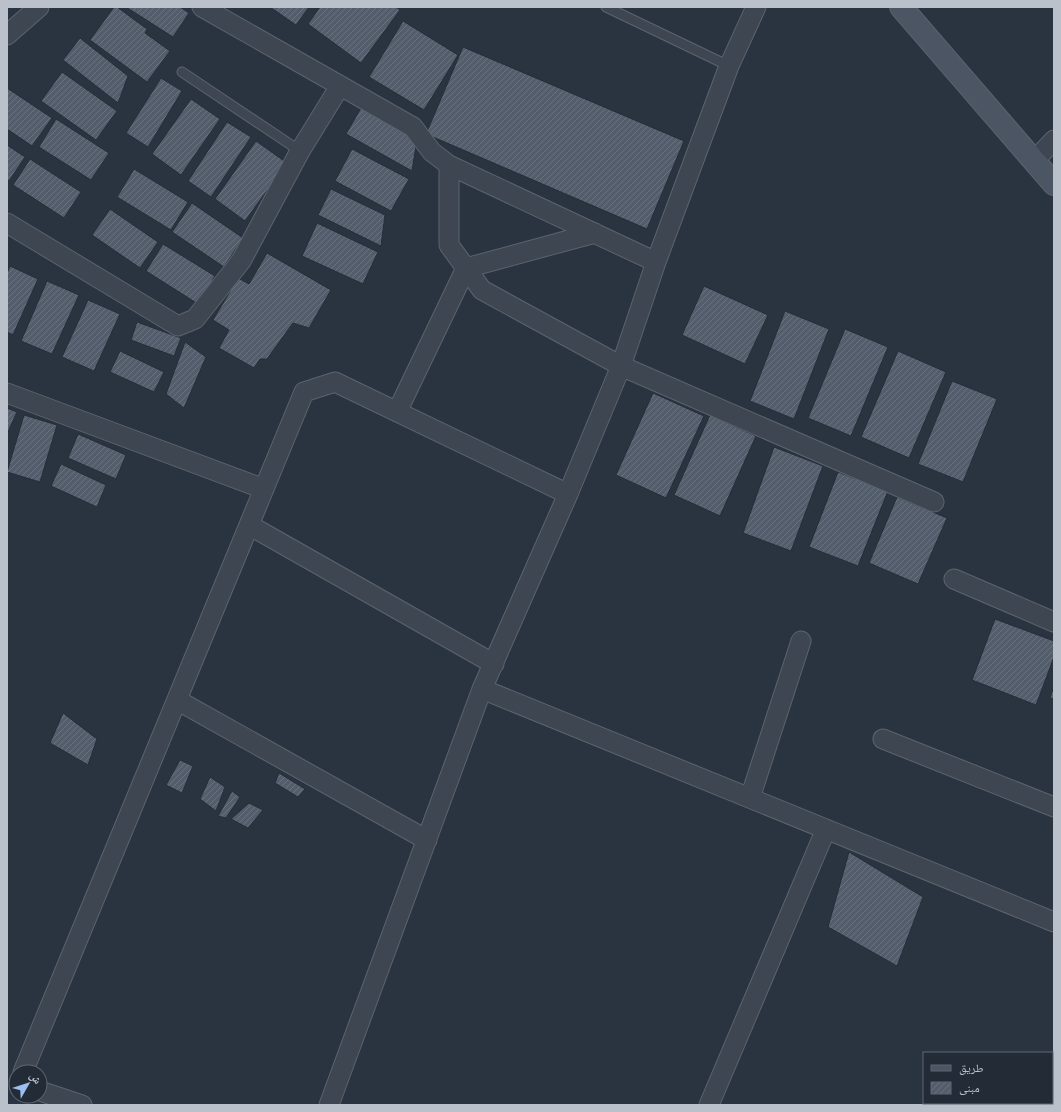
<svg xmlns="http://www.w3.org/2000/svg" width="1061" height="1112" viewBox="0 0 1061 1112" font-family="'Varela Round','Noto Naskh Arabic',sans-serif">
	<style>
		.building { fill: url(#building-hatch); stroke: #242d38 }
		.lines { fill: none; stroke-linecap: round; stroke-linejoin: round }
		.lane-casing { stroke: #5b646e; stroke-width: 11 }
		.street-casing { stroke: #5b646e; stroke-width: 21 }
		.secondary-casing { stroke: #5b646e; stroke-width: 24 }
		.lane { stroke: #3d4651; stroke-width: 9 }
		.street { stroke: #3d4651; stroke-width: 19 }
		.secondary { stroke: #4c5563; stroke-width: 22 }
	</style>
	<defs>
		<pattern id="building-hatch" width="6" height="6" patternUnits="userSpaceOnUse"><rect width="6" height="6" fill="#535d6b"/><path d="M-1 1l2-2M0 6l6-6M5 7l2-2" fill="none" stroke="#6a727f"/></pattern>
	</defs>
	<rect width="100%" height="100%" fill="#2a3441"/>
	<!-- building -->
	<path class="building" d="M114 7H117L147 29 145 33 170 51 147 82 90 40Z
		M126 7H180L189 13 173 37Z
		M270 7H309L296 25Z
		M320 7H396L400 10 361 63 308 24Z
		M403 21 458 55 424 110 369 77Z
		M80 38 128 76 118 103 63 60Z
		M463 47 684 141 647 229 426 134Z
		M62 72 117 111 96 140 41 101Z
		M161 78 182 91 148 147 126 133Z
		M7 88 52 118 32 146 7 129Z
		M191 99 220 119 181 175 152 154Z
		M361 108 417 140 412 171 346 134Z
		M56 119 109 153 91 180 39 147Z
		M227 122 251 137 211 197 188 181Z
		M256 141 287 163 245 221 215 199Z
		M7 145 25 157 9 181 7 179Z
		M352 149 409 179 391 211 335 181Z
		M30 159 81 192 64 218 13 185Z
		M134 169 188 202 171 230 117 197Z
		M331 189 385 215 381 246 318 215Z
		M192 203 243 238 224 267 172 232Z
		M110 209 158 242 140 268 92 235Z
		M317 223 378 252 363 284 302 256Z
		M163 244 215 276 198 304 146 271Z
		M267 253 331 290 309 328 293 323 267 359H260L254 368 219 348 229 330 213 320 238 278 249 284Z
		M10 266 38 279 13 335 7 332V273Z
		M47 281 79 295 52 354 21 341Z
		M704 286 768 315 745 364 682 335Z
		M88 300 120 314 94 371 62 357Z
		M785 311 829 329 794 419 750 401Z
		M137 322 181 338 174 356 131 340Z
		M845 329 888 347 851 436 808 418Z
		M185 342 206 357 184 408 166 394Z
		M120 351 164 372 154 392 110 372Z
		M898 351 946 372 909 458 861 437Z
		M952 381 997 399 963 482 918 464Z
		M653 393 704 416 666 498 616 475Z
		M7 408 17 412 7 434Z
		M24 415 57 425 40 482 7 472Z
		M710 415 756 436 720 516 674 495Z
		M78 434 126 455 116 479 68 458Z
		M774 447 823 466 791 551 743 533Z
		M61 464 106 485 97 507 51 486Z
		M838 472 888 491 858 566 809 547Z
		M897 497 947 518 918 584 869 563Z
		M995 619 1054 641V657L1036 705 972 680Z
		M1054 686V699L1050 698Z
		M63 713 97 739 88 765 50 743Z
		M180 760 193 766 182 793 166 785Z
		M279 773 305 789 298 797 275 783Z
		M210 777 225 787 216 811 200 799Z
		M232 791 240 797 226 818 218 816Z
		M249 803 263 810 248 828 231 819Z
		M849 852 923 897 897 966 828 927Z"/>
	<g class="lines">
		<!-- lane casing -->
		<g class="lane-casing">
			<path id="lane" d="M606 7 729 66
				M182 72 300 151"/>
		</g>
		<!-- street casing -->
		<g class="street-casing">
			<path id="street" d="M202 7 413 127 432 152 449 165 656 262
				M7 35 39 7
				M1034 161 1054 140
				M449 165V245L482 290 621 366 934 502
				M7 223 178 326 195 319 241 261 300 151 340 86
				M7 393 264 489
				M397 412 466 268 595 233
				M249 525 494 664
				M954 579 1054 622
				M482 689 1054 922
				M177 700 427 840
				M883 739 1054 807
				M750 798 801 641
				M23 1072 304 392 335 382 568 494
				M40 1091 82 1105
				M979 1103 985 1105
				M329 1105 482 689 568 494 621 366 656 262 729 66 756 7
				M709 1105 826 829"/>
		</g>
		<!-- secondary casing -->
		<g class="secondary-casing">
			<path id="secondary" d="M901 7 1054 184"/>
		</g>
		<!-- lane -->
		<use href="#lane" class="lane"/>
		<!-- street -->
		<use href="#street" class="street"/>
		<!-- secondary -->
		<use href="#secondary" class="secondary"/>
	</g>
	<!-- border -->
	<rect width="1061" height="1112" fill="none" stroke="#bac1cb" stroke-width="16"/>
	<!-- legend -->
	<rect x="923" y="1052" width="130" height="52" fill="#222b36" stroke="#5f6772"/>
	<rect x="931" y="1065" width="20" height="6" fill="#4c5563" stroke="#5f6772"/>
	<text x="959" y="1072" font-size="12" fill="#bac1cb">طريق</text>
	<rect x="931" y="1082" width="20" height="12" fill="url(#building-hatch)" stroke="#5f6772"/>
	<text x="959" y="1092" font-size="12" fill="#bac1cb">مبنى</text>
	<!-- north arrow -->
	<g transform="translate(28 1084) rotate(51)"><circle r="19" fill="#222b36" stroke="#5f6772"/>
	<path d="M0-3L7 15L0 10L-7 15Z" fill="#9bbdef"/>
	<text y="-6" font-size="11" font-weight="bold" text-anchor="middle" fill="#bac1cb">ش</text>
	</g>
</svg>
